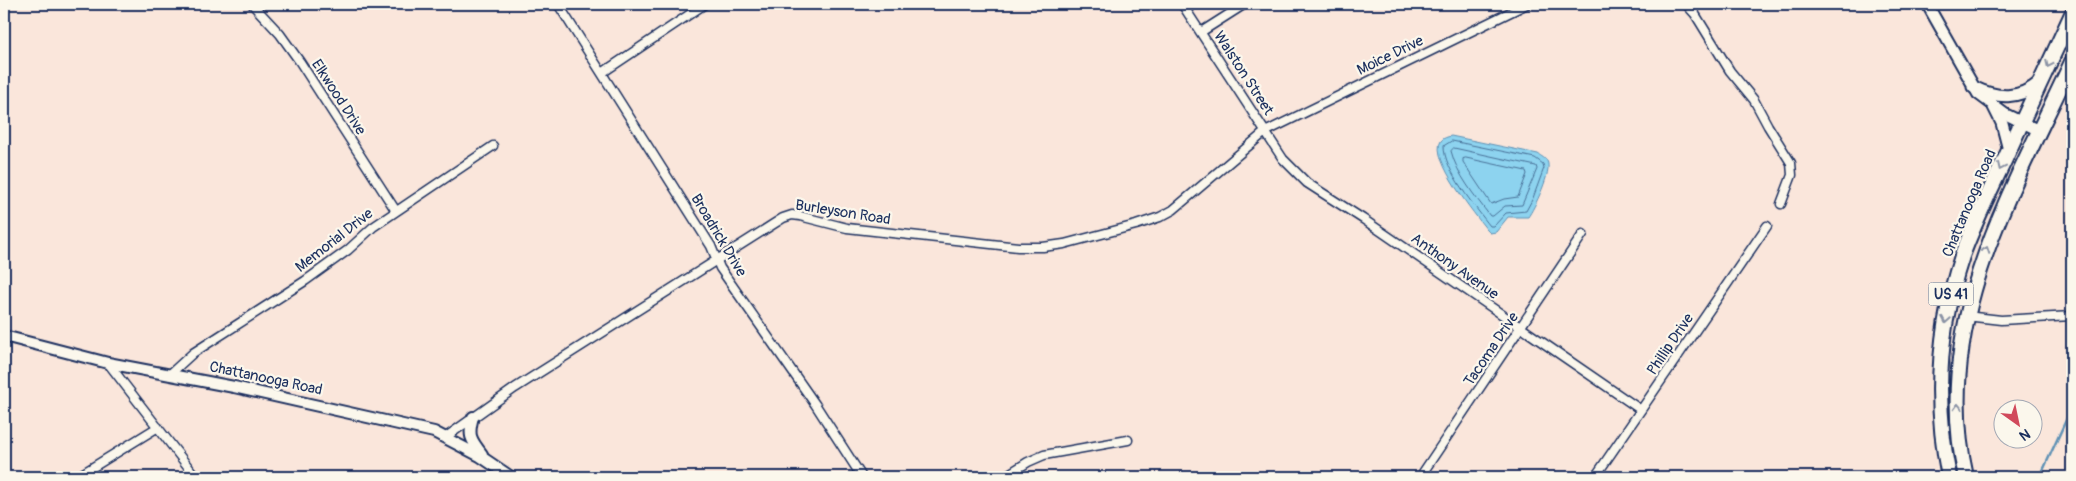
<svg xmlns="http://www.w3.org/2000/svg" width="2076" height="481" viewBox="0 0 2076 481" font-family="Pangolin,sans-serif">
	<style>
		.water { fill: #8dd3ef; stroke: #5f91b5 }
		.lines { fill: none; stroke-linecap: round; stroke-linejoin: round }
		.shore { stroke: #497198; stroke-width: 1 }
		.stream { stroke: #5f91b5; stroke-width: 2.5 }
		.street-casing { stroke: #1b2f5e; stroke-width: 11 }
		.secondary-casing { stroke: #1b2f5e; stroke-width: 14 }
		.primary-casing { stroke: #1b2f5e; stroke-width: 15 }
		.highway-casing { stroke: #1b2f5e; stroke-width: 18 }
		.street { stroke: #fbf7ec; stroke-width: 8 }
		.secondary { stroke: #fbf7ec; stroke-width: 10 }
		.primary { stroke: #fbf7ec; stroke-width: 11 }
		.highway { stroke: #fbf7ec; stroke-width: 14 }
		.oneway { stroke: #8b93a5 }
		.labels { text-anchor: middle; stroke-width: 4.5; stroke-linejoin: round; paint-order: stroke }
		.shield { fill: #fbf7ec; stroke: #5e6b89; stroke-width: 1 }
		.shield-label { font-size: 14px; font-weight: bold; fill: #1b2f5e }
		.street-label { font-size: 15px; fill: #1b2f5e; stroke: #fbf7ec }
	</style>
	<rect width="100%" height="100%" fill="#fae6db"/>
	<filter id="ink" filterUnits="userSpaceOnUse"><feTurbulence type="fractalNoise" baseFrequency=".02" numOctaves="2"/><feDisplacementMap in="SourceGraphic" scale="10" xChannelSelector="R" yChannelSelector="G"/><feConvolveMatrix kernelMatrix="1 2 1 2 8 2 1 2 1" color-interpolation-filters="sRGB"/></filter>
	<g filter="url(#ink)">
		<!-- water -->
		<path class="water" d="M1451 136 1538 154C1541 156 1546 159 1547 161 1553 170 1534 209 1528 217H1508L1496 232 1490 233 1487 230C1476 216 1429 158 1441 141 1443 138 1447 137 1451 136Z"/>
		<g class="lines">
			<!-- shore -->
			<path class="shore" d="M1452 141 1535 158 1543 164 1544 168 1533 198 1526 211 1506 213 1494 226H1490C1476 208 1443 169 1444 146Z
				M1454 148 1536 166 1537 169 1522 205 1505 206 1493 216H1490C1475 196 1457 175 1451 151Z
				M1466 158 1526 171 1527 174 1518 197 1504 199 1491 204 1463 162V159Z"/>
			<!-- stream -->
			<path class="stream" d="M2040 477 2072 407"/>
			<!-- street casing -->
			<g class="street-casing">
				<path id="street" d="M252 4 280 34 300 62 396 211
					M558 4 711 246 720 268 815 404 862 477
					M1182 4 1283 159 1307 183 1363 219 1641 410
					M1686 4 1695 14 1730 71 1754 100 1768 126 1791 163 1792 175 1781 204
					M1201 32 1245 4
					M602 73 705 4
					M1966 316 2001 320 2072 316
					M108 363 196 477
					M169 375 193 353 305 281 348 250 373 227 493 146
					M446 437 515 388 783 218 792 215 800 216 847 228 1018 247H1043L1064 244 1136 225 1160 217 1173 210 1265 132 1527 4
					M77 477 158 427
					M1004 477 1028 462 1044 455 1128 440
					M1420 477 1583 234
					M1595 477 1767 226"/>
			</g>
			<!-- secondary casing -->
			<g class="secondary-casing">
				<path id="secondary" d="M1927 4 1978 94 2005 114 2040 131
					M4 336 108 363 234 387 434 432 480 456 511 477
					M473 417C468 435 470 439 482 454"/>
			</g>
			<!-- primary casing -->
			<g class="primary-casing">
				<path id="primary" d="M1973 87C1998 99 2019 100 2040 82
					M1994 107 2002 123 2009 150"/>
			</g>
			<!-- highway casing -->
			<g class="highway-casing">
				<path id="highway" d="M1949 477C1934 403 1938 328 1962 256 1974 223 1990 191 2005 159 2027 110 2050 62 2072 14
					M1966 477C1931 324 2010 196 2072 62"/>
			</g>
			<!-- street -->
			<use href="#street" class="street"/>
			<!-- secondary -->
			<use href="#secondary" class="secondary"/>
			<!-- primary -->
			<use href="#primary" class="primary"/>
			<!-- highway -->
			<use href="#highway" class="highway"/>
		</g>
		<!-- one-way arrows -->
		<defs><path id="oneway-chevron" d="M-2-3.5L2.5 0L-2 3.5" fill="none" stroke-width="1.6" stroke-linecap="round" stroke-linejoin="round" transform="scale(1.25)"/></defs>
		<g class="oneway">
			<use href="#oneway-chevron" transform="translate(2049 64) rotate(115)"/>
			<use href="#oneway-chevron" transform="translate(2001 167) rotate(115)"/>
			<use href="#oneway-chevron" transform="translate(1986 250) rotate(-70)"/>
			<use href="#oneway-chevron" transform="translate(1946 320) rotate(100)"/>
			<use href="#oneway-chevron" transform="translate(1958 407) rotate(-92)"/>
		</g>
	</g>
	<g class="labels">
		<!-- shield labels -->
		<rect class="shield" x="1928.5" y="282.5" width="45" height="23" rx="4"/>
		<g class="shield-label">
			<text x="1951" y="299">US 41</text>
		</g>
		<!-- street labels -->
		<g class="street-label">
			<text transform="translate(1390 55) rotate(-26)" y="5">Moice Drive</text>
			<text transform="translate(1244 73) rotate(57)" y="5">Walston Street</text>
			<text transform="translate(339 97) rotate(57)" y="5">Elkwood Drive</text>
			<text transform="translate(1969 203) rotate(-67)" y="5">Chattanooga Road</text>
			<text transform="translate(843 212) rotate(9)" y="5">Burleyson Road</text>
			<text transform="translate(719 235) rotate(59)" y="5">Broadrick Drive</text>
			<text transform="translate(334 240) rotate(-38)" y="5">Memorial Drive</text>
			<text transform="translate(1455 266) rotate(35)" y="5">Anthony Avenue</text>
			<text transform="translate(1670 344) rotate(-56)" y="5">Phillip Drive</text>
			<text transform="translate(1491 349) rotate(-56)" y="5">Tacoma Drive</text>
			<text transform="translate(266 378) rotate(12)" y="5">Chattanooga Road</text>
		</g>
	</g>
	<!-- margin -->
	<rect width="2076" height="481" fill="none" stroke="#fbf7ec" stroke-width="20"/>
	<rect x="10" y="10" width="2056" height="461" fill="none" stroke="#1b2f5e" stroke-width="2" filter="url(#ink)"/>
	<!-- north arrow -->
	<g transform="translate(2018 424) rotate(147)"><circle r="24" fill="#fbf7ec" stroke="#a1a7b3"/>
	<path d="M0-4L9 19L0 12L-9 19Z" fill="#d1495b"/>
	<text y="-8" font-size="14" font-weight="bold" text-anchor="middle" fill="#1b2f5e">N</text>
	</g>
</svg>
